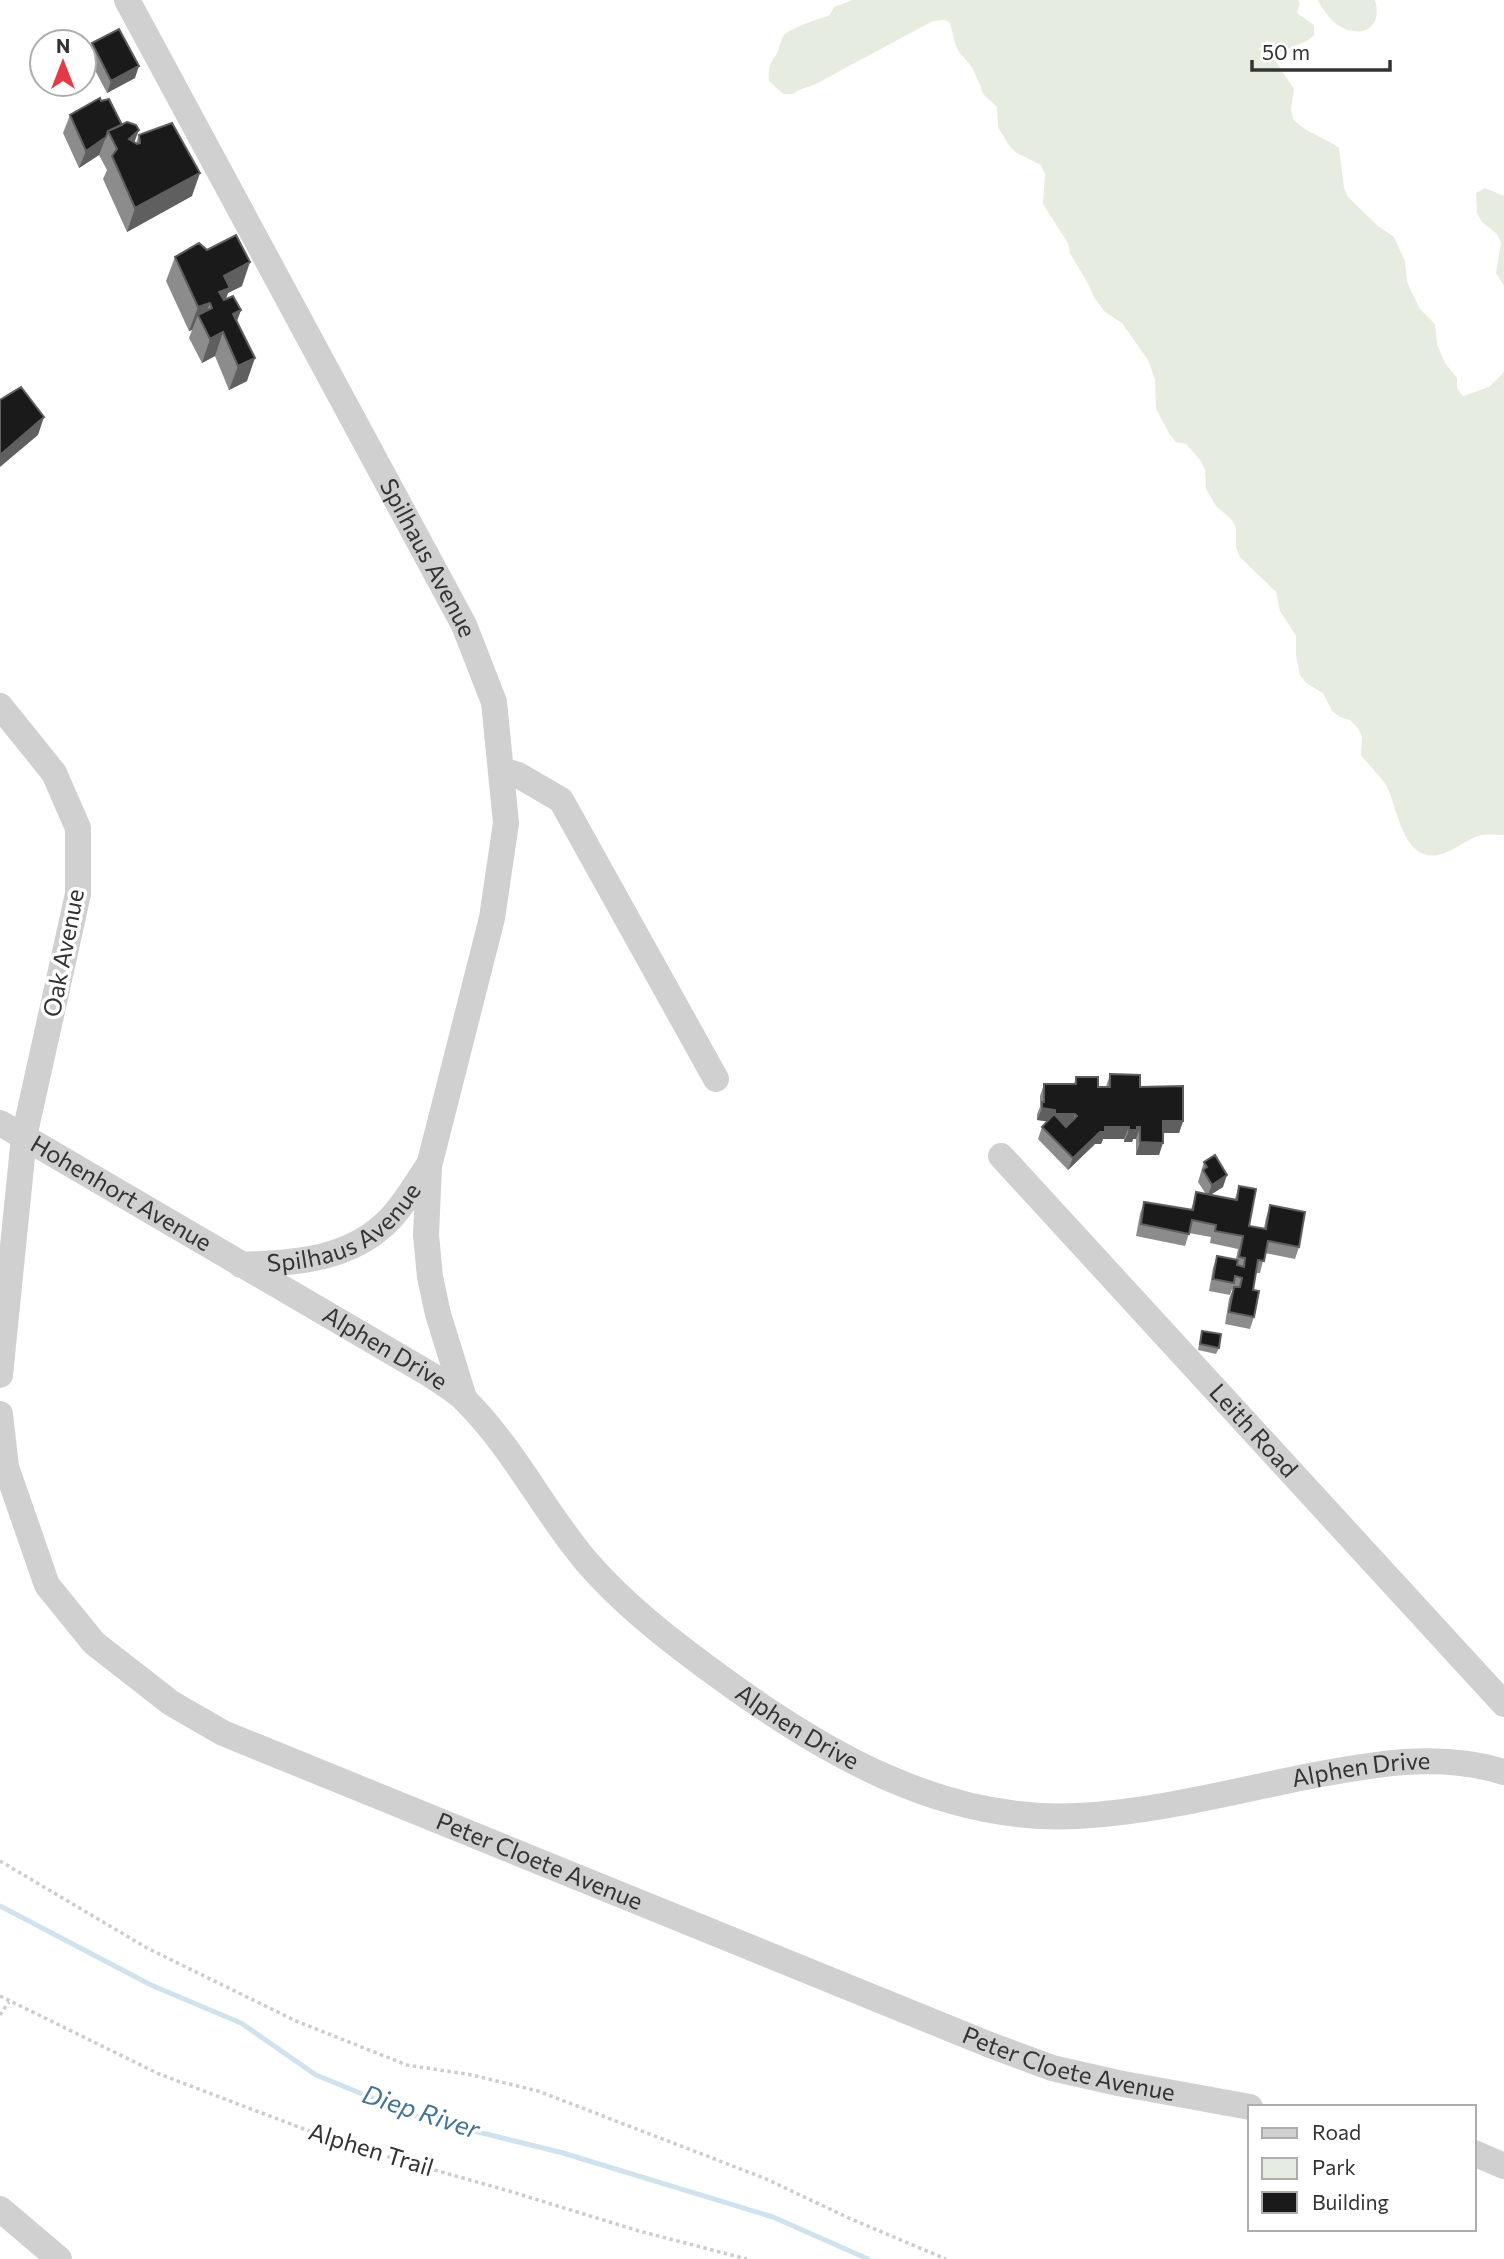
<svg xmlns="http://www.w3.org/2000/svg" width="1504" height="2259" viewBox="0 0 1504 2259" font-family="Commissioner,sans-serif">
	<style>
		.green { fill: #e6ecdf }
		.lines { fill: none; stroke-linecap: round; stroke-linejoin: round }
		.stream { stroke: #cfe2ee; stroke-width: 5 }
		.path { stroke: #cdcdcd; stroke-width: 3.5; stroke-dasharray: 3.5 3.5; stroke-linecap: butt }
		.minor { stroke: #d0d0d0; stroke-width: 26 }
		.wall { fill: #8c8c8c }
		.shaded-wall { fill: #5f5f5f }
		.building { fill: #1a1a1a; stroke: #5f5f5f; stroke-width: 2 }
		.labels { text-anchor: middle; stroke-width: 7; stroke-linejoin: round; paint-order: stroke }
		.street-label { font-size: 24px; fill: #333; stroke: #fff }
		.water-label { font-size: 26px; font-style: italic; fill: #3f7597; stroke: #fff }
	</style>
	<rect width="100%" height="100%" fill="#fff"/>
	<!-- green -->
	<path class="green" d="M853 0H1298L1300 3 1297 13 1314 25V35L1307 41 1280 52 1276 62 1294 89 1291 109 1293 119C1309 135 1323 136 1339 148L1344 188 1348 197 1378 226 1394 237 1405 261 1407 282 1411 291 1420 309 1435 324 1437 344 1445 363 1457 378V388L1463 396 1489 387 1504 372V835C1497 835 1489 834 1482 835 1467 838 1454 852 1438 855 1404 861 1398 812 1388 789 1383 778 1369 766 1361 755L1362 736 1357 727 1350 720 1340 717 1332 711 1323 693 1306 683 1300 675 1296 655V636L1280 611 1276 592 1240 557 1236 547V527L1231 519 1216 506 1206 489 1205 470 1201 461 1186 444 1176 442 1170 435 1156 409 1155 379 1148 360 1122 323 1105 312 1093 296 1090 287 1070 253 1068 243 1043 204 1045 174 1041 165 1015 152 1008 144 998 127 997 107 983 94 980 85 972 67 959 52 955 43 950 23 945 20 933 21C896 41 859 60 822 81 812 87 802 87 793 94H783L769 81C768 69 769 64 776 55 780 49 780 40 784 35 788 30 821 17 829 16L834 7Z
		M1318 0H1375C1384 31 1357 40 1335 23 1328 17 1322 8 1318 0Z
		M1485 188 1504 196V286L1496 273 1501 243 1497 234 1482 222 1477 213 1476 193Z"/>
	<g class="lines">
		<!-- stream -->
		<path class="stream" d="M0 1906 151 1985 241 2023 316 2075 421 2118 563 2153 773 2217 868 2259"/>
		<!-- path -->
		<path class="path" d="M0 1861 147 1948 296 2021 407 2065 472 2075 538 2091 764 2178 851 2219 946 2259
			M0 1996 159 2074 346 2145 509 2191 639 2231 747 2259
			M0 2015 9 2002"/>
		<!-- minor -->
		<g class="minor">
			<path id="s1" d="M127 0 464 625 494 702 506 823 492 918 429 1166 426 1235 430 1277 438 1314 464 1398"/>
			<path d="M0 706 54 773 78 828V894L24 1137 0 1375"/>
			<path d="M502 770 518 775 561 800 716 1079"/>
			<path id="s2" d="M0 1123 431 1375C442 1383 457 1391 466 1401 514 1449 543 1510 586 1561 623 1604 668 1639 713 1672 820 1751 941 1823 1078 1816 1153 1812 1227 1793 1300 1778 1368 1765 1437 1751 1504 1772"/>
			<path id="s3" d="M1001 1156 1504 1704"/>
			<path id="s4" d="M241 1265C295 1263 351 1260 390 1219 405 1203 416 1184 428 1166"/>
			<path id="s5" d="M0 1414 6 1467 47 1585 94 1643 171 1703 223 1733 990 2045 1052 2068 1118 2083 1250 2107"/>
			<path d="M1474 2153 1504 2166"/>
			<path d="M0 2209 59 2259"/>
		</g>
	</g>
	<!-- wall -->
	<path class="wall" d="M92 43 135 78 107 93 87 55Z
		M70 115 122 125 136 143 139 135 192 196 127 232 103 179 107 170 99 155 79 168 63 133Z
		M175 257 242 286 228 293 226 299 241 310 237 321 247 381 229 390 215 356 202 363 189 338 192 330 189 331 166 281Z
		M1110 1074 1140 1087 1183 1121 1179 1133H1163L1159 1155H1136V1139H1133L1132 1142H1124V1139H1103L1101 1144H1095L1068 1170 1038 1139 1042 1127 1047 1121 1037 1120V1114L1040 1107V1096L1044 1084H1074L1076 1077 1098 1087H1106Z
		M1204 1162 1223 1187 1210 1195 1235 1199 1239 1186 1249 1226 1264 1228 1266 1218 1270 1205 1299 1247 1295 1259 1265 1253 1260 1273H1256L1253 1290 1254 1317 1250 1329 1225 1324 1229 1299 1233 1289H1232L1230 1295 1209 1291 1213 1268 1217 1256 1236 1259 1238 1249 1210 1243 1211 1237 1189 1233 1185 1246 1136 1236 1140 1214 1144 1202 1191 1210 1196 1192 1206 1194 1198 1182Z
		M1202 1331 1219 1348 1216 1354 1198 1350Z"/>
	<!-- shaded-wall -->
	<path class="shaded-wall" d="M139 66 135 78 107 93 111 81Z
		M139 130 130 154 129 139Z
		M106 137 99 155 79 168 86 151Z
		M200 173 192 196 127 232 135 208Z
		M250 262 242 286 228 293 221 311 210 316 224 276Z
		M210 303 202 324 198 315 192 330 189 331 198 307Z
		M241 310 232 333 233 314Z
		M223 332 215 356 202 363 210 339Z
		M255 358 247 381 229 390 238 366Z
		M44 417 38 435 0 467V455Z
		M1042 1108 1055 1110 1051 1122 1037 1120Z
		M1055 1114H1075L1071 1126H1051Z
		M1163 1121H1183L1179 1133H1159Z
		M1105 1127H1129L1124 1139H1103L1101 1144H1095L1068 1170 1073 1158Z
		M1137 1127H1140L1136 1139H1133L1132 1142H1124L1129 1130Z
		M1140 1142 1163 1143 1159 1155H1136Z
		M1227 1175 1223 1187 1207 1197 1212 1185Z"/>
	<!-- building -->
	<path class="building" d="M119 29 139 66 111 81 92 43Z
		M100 98 101 101 109 99 122 125 108 131 106 137 86 151 70 115Z
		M127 122 136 125 139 130 129 139 137 144 140 143 139 135 172 123 200 173 135 208 112 156 117 149 108 131Z
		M236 235 250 262 224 276 230 288 219 292 224 300 233 296 241 310 233 314 255 358 238 366 223 332 210 339 198 315 212 308 210 303 198 307 175 257 199 243 207 250Z
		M21 387 44 417 0 455V400Z
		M1110 1074 1140 1075V1087L1183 1086V1121H1163V1143L1140 1142V1127H1137V1130H1129V1127H1105V1132H1100L1073 1158 1042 1127 1054 1114 1066 1127 1077 1116 1075 1114H1055V1110L1042 1108V1102H1044V1084H1076V1077H1098V1087H1110Z
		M1215 1155 1227 1175 1212 1185 1203 1170 1207 1167 1204 1162Z
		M1239 1186 1256 1189 1249 1226 1266 1229 1270 1205 1305 1212 1299 1247 1268 1241 1264 1261 1258 1260 1253 1290 1259 1291 1254 1317 1229 1312 1234 1287H1240L1242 1278 1235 1276 1234 1283 1213 1279 1217 1256 1238 1260 1237 1265 1244 1267 1245 1258 1239 1257 1243 1236 1215 1231 1216 1225 1192 1220 1189 1234 1141 1224 1144 1202 1193 1210 1196 1192 1237 1200Z
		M1202 1331 1221 1334 1219 1348 1200 1344Z"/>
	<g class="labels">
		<!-- street labels -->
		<g class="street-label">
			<text dy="8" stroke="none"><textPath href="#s1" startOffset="634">Spilhaus Avenue</textPath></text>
			<text transform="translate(64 953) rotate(-79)" y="8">Oak Avenue</text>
			<text dy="8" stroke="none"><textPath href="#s2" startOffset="140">Hohenhort Avenue</textPath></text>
			<text dy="8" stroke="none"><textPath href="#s4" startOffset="114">Spilhaus Avenue</textPath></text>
			<text dy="8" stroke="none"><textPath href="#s2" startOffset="446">Alphen Drive</textPath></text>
			<text dy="8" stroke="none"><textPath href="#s3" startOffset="373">Leith Road</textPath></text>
			<text dy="8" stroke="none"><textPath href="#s2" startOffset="1013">Alphen Drive</textPath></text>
			<text dy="8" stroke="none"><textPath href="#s2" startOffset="1600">Alphen Drive</textPath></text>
			<text dy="8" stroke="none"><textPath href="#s5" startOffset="752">Peter Cloete Avenue</textPath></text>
			<text dy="8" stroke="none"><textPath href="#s5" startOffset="1320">Peter Cloete Avenue</textPath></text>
			<text transform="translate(371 2150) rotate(17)" y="8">Alphen Trail</text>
		</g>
		<!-- water labels -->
		<g class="water-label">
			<text transform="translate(421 2112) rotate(18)" y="9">Diep River</text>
		</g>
	</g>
	<!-- legend -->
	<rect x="1248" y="2105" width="228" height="126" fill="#ffffff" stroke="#adadad" stroke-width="2"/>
	<rect x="1262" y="2128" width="35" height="10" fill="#d0d0d0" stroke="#adadad" stroke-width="2"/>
	<text x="1312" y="2140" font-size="21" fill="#333333">Road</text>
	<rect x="1262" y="2158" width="35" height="21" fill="#e6ecdf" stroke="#adadad" stroke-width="2"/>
	<text x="1312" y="2175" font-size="21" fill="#333333">Park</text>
	<rect x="1262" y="2192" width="35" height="21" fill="#1a1a1a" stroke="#adadad" stroke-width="2"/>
	<text x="1312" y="2210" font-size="21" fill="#333333">Building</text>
	<!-- north arrow -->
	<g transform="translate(63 63)"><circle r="33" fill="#ffffff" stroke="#adadad" stroke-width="2"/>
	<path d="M0-5L12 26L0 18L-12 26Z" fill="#e63946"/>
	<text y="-10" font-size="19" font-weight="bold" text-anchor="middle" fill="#333333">N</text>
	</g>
	<!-- scale -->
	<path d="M1252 60v10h138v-10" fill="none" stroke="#333333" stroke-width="3.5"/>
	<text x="1262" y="60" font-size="21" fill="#333333" stroke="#ffffff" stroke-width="5" paint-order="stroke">50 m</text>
</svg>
